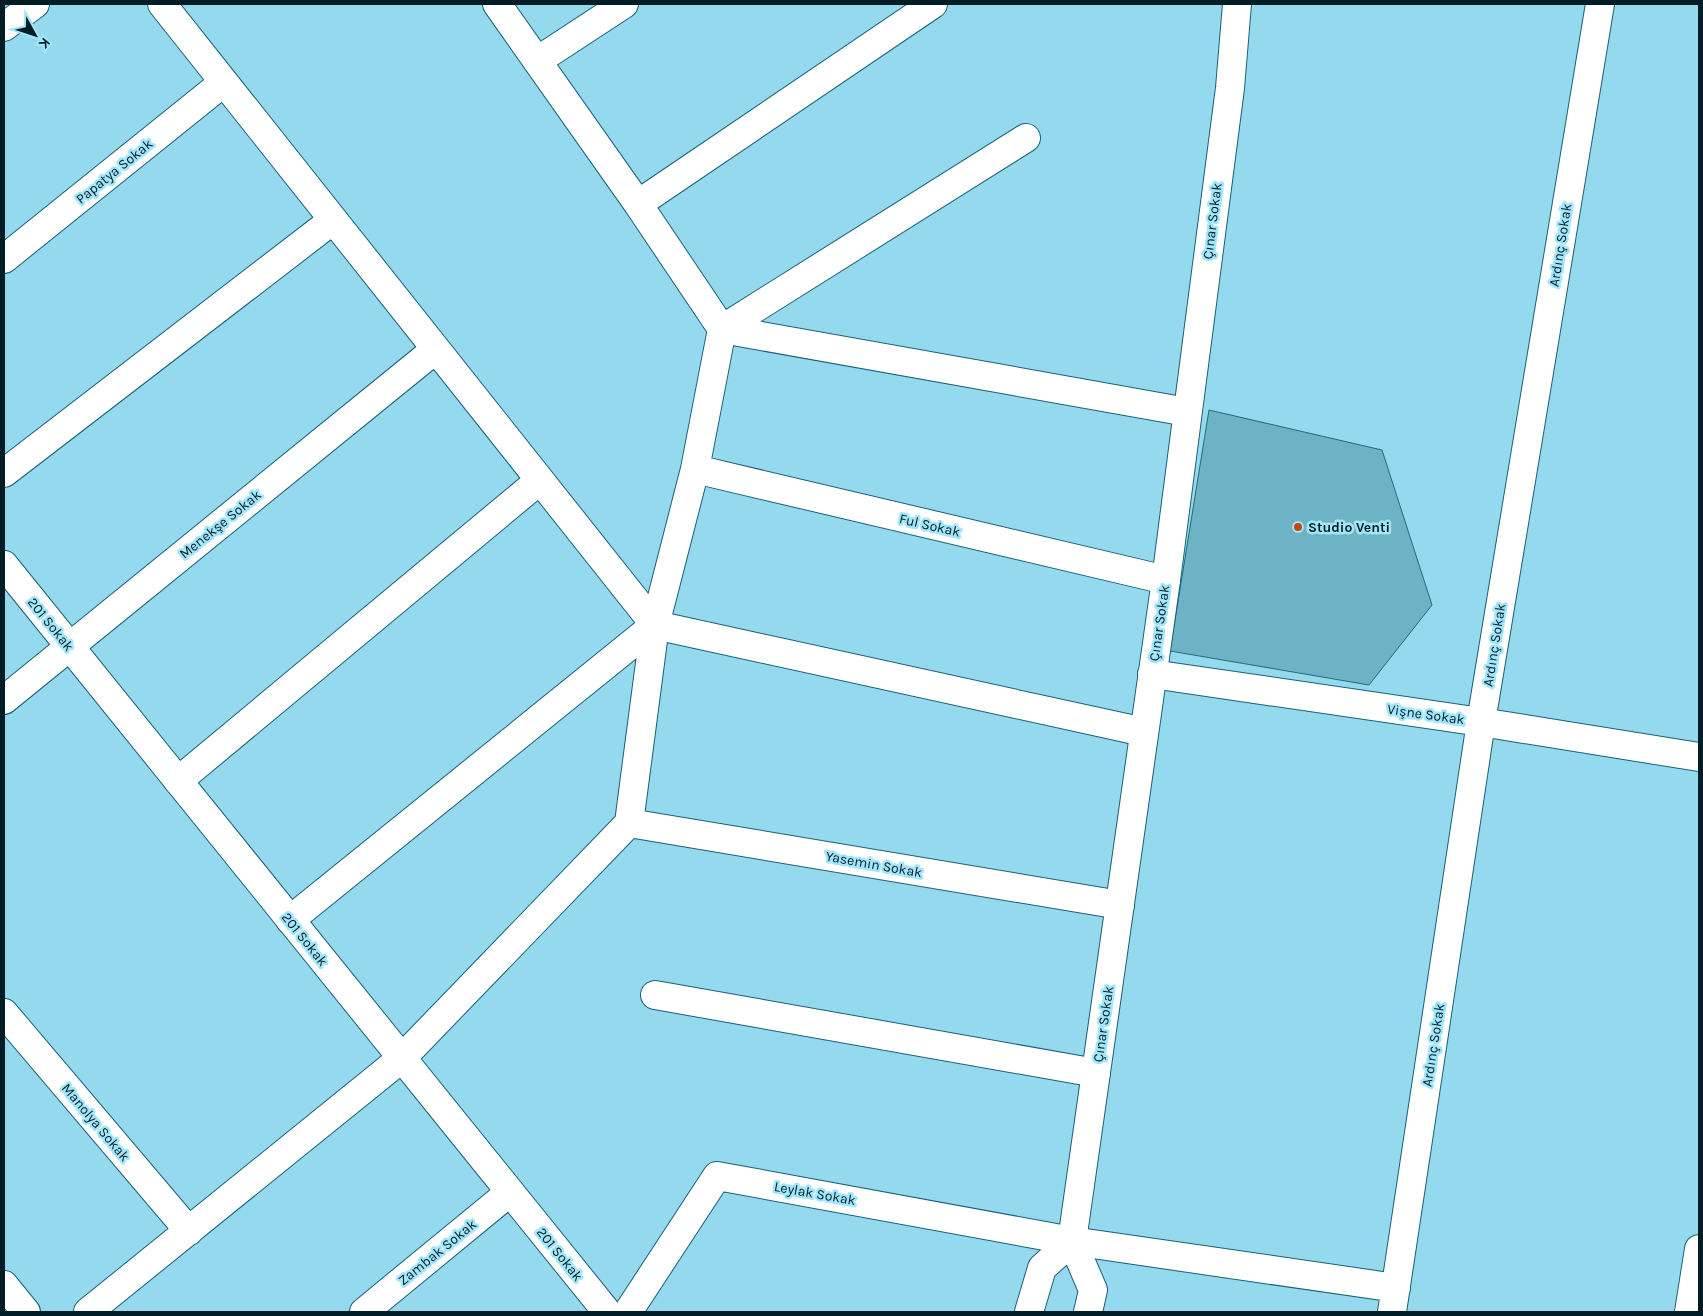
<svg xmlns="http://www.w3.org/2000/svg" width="1703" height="1316" viewBox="0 0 1703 1316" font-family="Karla,sans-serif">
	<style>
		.building { fill: #6eb2c5; stroke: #236a7c }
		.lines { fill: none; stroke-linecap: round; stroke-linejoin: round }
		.minor-casing { stroke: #186173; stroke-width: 30 }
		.tertiary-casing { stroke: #186173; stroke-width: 30 }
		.minor { stroke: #fff; stroke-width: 28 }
		.tertiary { stroke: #fff; stroke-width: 28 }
		.poi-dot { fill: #cc450e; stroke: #a1e6fb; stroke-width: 2 }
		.labels { text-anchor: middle; stroke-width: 5; stroke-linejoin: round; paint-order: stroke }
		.street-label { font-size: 14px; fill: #001c24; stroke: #a1e6fb }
		.poi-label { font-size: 14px; font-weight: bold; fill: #001c24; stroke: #a1e6fb; text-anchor: start }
	</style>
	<rect width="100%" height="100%" fill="#95d9ee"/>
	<!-- building -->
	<path class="building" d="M1209 410 1382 450 1432 605 1369 685 1170 651Z"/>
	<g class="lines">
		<!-- minor casing -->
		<g class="minor-casing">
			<path id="minor" d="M162 4 655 625 1144 732
				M4 27 35 4
				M537 61 624 4
				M638 204 933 4
				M4 259 224 82
				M722 329 1187 412
				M722 329 1026 138
				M695 469 1166 580
				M4 473 333 220
				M1152 674 1481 722 1699 757
				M4 700 436 349
				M178 781 540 480
				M629 823 1120 905
				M290 920 655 625
				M655 995 1096 1073
				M4 1013 189 1231
				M4 1285 26 1312
				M88 1312 402 1058 629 823 655 625 695 469 722 329 638 204 497 4
				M364 1312 510 1192
				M628 1312 717 1176 1072 1241 1396 1288
				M1392 1312 1481 722 1600 4
				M1689 1312 1699 1249"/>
		</g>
		<!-- tertiary casing -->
		<g class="tertiary-casing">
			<path id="tertiary" d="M4 565 607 1312
				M1072 1241 1166 580 1230 88 1237 4
				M1072 1241 1093 1290 1088 1312
				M1029 1312 1042 1268 1072 1241"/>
		</g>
		<!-- minor -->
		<use href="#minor" class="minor"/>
		<!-- tertiary -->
		<use href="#tertiary" class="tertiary"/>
	</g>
	<!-- markers -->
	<circle class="poi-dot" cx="1298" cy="527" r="5"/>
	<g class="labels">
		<!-- street labels -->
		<g class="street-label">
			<text transform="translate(114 171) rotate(-39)" y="5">Papatya Sokak</text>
			<text transform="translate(1212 221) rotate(-83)" y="5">Çınar Sokak</text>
			<text transform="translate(1560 245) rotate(-81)" y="5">Ardınç Sokak</text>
			<text transform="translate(220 524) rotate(-39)" y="5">Menekşe Sokak</text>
			<text transform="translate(930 525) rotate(13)" y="5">Ful Sokak</text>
			<text transform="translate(1159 623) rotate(-82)" y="5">Çınar Sokak</text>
			<text transform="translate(51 624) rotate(51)" y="5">201 Sokak</text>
			<text transform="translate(1494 645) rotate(-81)" y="5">Ardınç Sokak</text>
			<text transform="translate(1426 714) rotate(8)" y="5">Vişne Sokak</text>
			<text transform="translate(874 864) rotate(10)" y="5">Yasemin Sokak</text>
			<text transform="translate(305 939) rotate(51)" y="5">201 Sokak</text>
			<text transform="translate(1103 1024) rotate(-82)" y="5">Çınar Sokak</text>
			<text transform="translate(1433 1045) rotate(-81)" y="5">Ardınç Sokak</text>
			<text transform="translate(96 1122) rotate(50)" y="5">Manolya Sokak</text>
			<text transform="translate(815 1193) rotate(10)" y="5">Leylak Sokak</text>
			<text transform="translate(437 1252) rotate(-39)" y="5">Zambak Sokak</text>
			<text transform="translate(560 1254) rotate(51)" y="5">201 Sokak</text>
		</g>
		<!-- poi labels -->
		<g class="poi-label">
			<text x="1308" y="532">Studio Venti</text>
		</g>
	</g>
	<!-- border -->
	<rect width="1703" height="1316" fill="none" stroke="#001c24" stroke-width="10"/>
	<!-- north arrow -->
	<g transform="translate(35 35) rotate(130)" stroke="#a1e6fb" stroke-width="4" paint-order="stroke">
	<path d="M0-4L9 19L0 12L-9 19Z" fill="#001c24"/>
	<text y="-8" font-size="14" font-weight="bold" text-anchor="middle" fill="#001c24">K</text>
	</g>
</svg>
